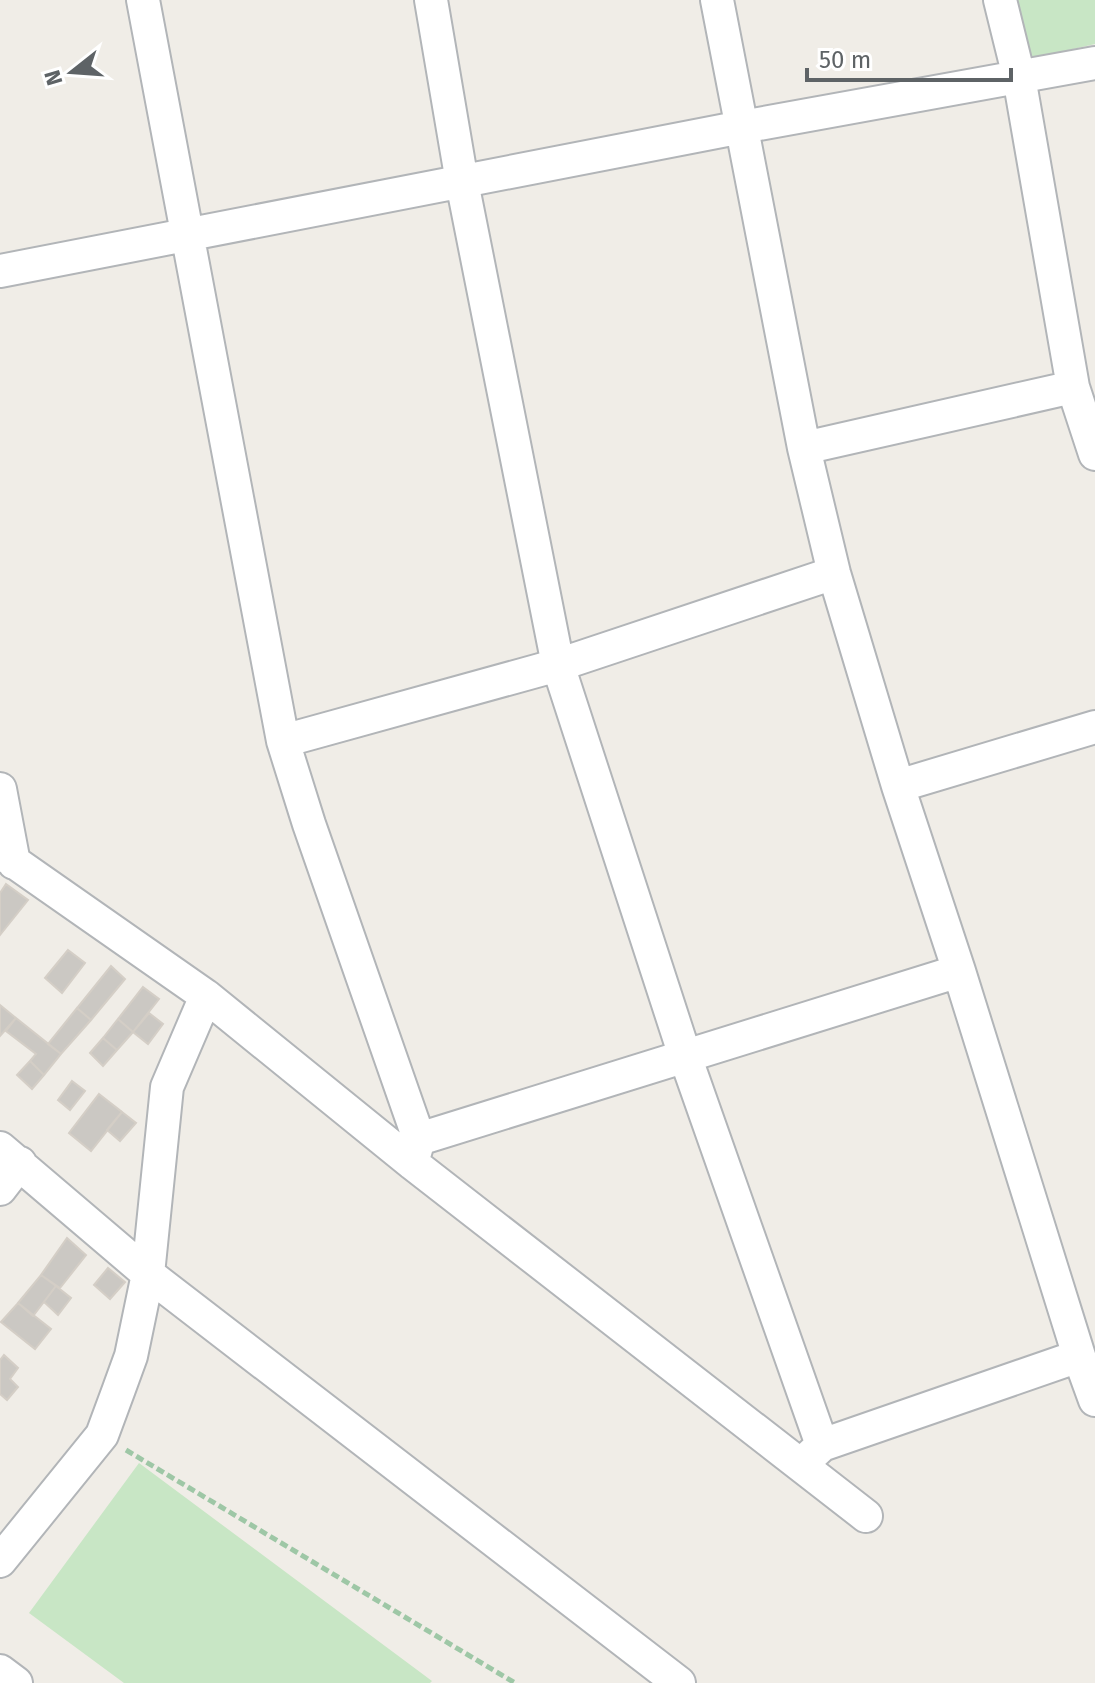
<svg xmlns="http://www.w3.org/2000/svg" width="1095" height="1683" viewBox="0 0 1095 1683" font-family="'Fira Sans',sans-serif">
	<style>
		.green { fill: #c8e6c5 }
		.building { fill: #cbc8c3; stroke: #d4cec6; stroke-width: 2 }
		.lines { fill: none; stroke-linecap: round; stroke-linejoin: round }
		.minor-casing { stroke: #b2b5b8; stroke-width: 36 }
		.path { stroke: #9ec7a6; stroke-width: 5; stroke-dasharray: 8 4; stroke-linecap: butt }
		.minor { stroke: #fff; stroke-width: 32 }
	</style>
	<rect width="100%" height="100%" fill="#f0ede7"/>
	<!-- green -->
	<path class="green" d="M1009 0H1095V44L1025 60Z
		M139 1463 432 1681 430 1683H124L29 1613Z"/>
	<!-- building -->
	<path class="building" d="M6 884 28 900 0 935V893Z
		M68 950 85 963 62 993 45 978Z
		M111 966 125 979 91 1020 77 1008Z
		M143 987 159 999 133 1032 118 1019Z
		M0 1005 16 1018 0 1036Z
		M77 1008 91 1020 61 1054 48 1044Z
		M149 1013 163 1024 148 1044 133 1032Z
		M16 1018 61 1054 44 1075 30 1061 36 1054 6 1031Z
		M118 1019 133 1032 117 1050 103 1038Z
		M103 1038 117 1050 103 1066 90 1053Z
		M30 1061 44 1075 32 1089 17 1075Z
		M72 1081 85 1091 70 1110 58 1100Z
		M99 1094 122 1112 91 1151 69 1133Z
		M122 1112 136 1123 120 1141 107 1130Z
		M67 1238 86 1255 60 1288 41 1275Z
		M108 1268 125 1282 110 1299 94 1285Z
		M41 1275 56 1286 33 1316 18 1303Z
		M56 1286 71 1298 58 1315 44 1302Z
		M18 1303 51 1329 35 1349 1 1322Z
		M4 1355 18 1368 10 1379 18 1387 7 1400 0 1394V1360Z"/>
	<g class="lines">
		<!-- minor casing -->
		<g class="minor-casing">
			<path id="minor" d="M143 0 283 741 309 824 419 1139 412 1163
				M431 0 462 182 558 665 685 1056 822 1445
				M717 0 804 448 834 573 898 786 959 971 1079 1356 1095 1400
				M1000 0 1019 77 1073 387 1095 454
				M0 271 742 127 1095 63
				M804 448 1073 387
				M283 741 558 665 834 573
				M898 786 1095 727
				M0 789 14 863
				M0 852 206 996 412 1163 866 1516
				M419 1139 959 971
				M0 1148 148 1274 679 1683
				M0 1189 20 1163
				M807 1459 822 1445 1079 1356
				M0 1561 102 1435 119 1389 131 1356 148 1274 167 1087 206 996
				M0 1671 16 1683"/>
		</g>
		<!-- path -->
		<path class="path" d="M126 1450 515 1683"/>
		<!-- minor -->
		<use href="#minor" class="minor"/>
	</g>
	<!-- north arrow -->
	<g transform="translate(72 72) rotate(253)" stroke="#ffffff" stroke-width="6" paint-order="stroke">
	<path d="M0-6L14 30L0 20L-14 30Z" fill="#5e6366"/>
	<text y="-12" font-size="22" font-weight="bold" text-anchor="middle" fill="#5e6366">N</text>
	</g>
	<!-- scale -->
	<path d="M807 68v12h204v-12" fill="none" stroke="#5e6366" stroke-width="4"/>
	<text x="819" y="68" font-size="24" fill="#5e6366" stroke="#ffffff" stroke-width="6" paint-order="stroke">50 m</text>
</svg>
